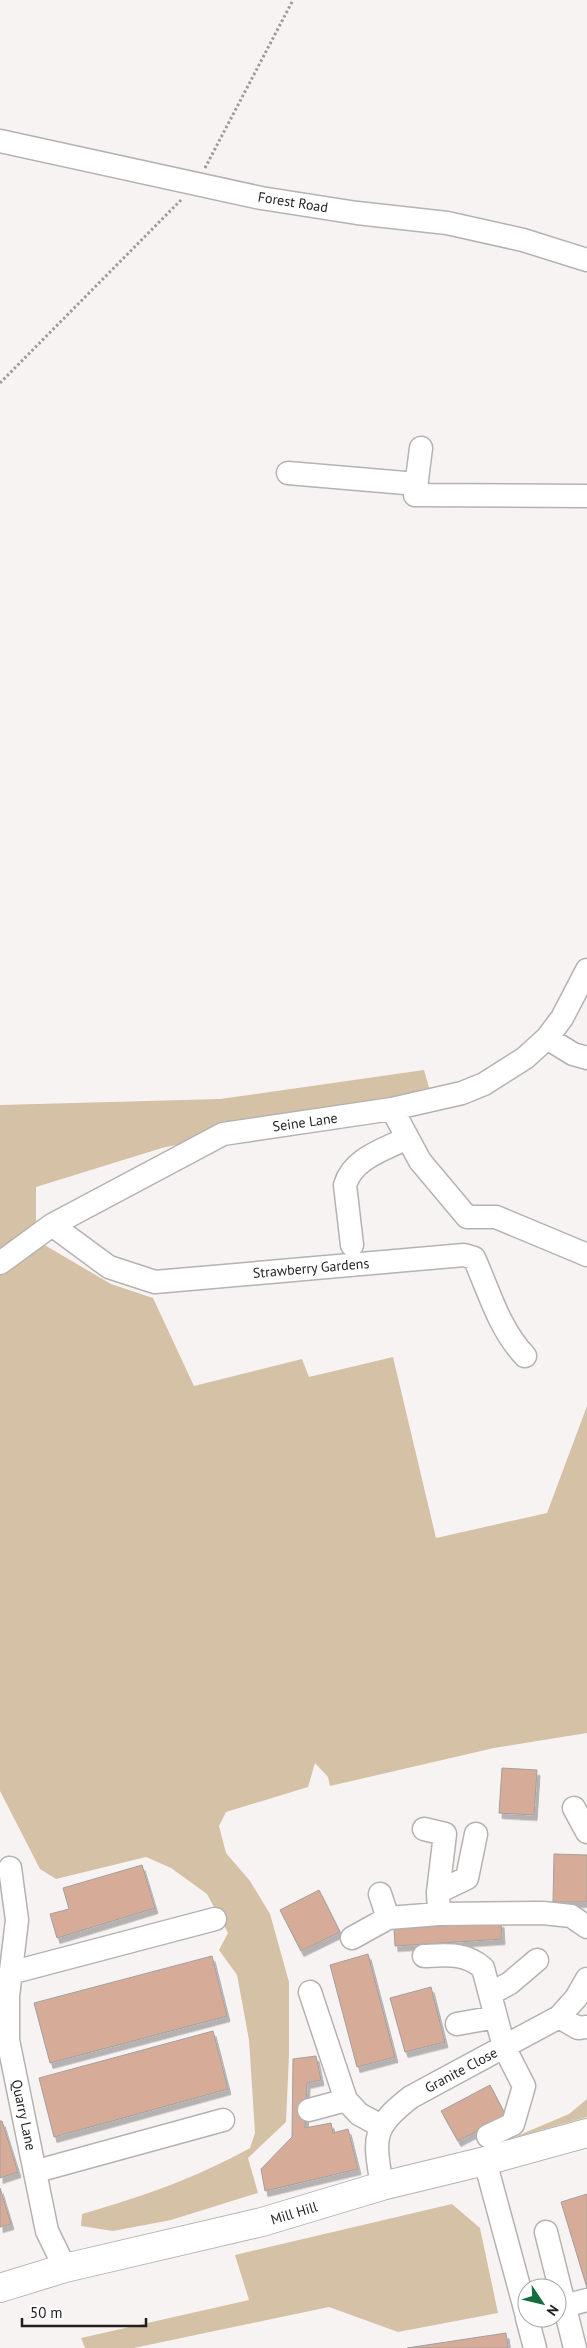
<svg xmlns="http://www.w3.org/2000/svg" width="587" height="2348" viewBox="0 0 587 2348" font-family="'PT Sans',sans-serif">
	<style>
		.green { fill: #d5c1a6 }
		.building { fill: #d6ac99; stroke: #a39f9d; filter: url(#shadow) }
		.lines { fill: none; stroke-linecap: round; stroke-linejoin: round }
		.minor-casing { stroke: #b6b2b1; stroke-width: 25 }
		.major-casing { stroke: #b6b2b1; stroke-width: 30 }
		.path { stroke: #9f9b9b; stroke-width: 3; stroke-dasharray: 2.5 2.5; stroke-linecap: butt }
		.minor { stroke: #fff; stroke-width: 22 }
		.major { stroke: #fff; stroke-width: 28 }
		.labels { text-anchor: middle; stroke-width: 4.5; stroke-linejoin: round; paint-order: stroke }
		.street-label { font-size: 14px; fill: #201e1e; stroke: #fff }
	</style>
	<defs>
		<filter id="shadow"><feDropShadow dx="3" dy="5.5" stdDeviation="0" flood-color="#0004"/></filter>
	</defs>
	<rect width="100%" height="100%" fill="#f8f3f3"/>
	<!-- green -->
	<path class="green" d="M424 1070 430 1091 162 1148 36 1187V1240L111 1284 153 1298 194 1386 302 1359 309 1377 393 1357 436 1538 547 1513 587 1406V1733L494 1748 330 1786 328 1777 315 1763 308 1787 226 1812 219 1826 226 1853 250 1881 270 1914 289 1982V2055L286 2122 248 2158 258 2193 171 2220 113 2231 81 2226 82 2214C143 2196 194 2179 250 2148L255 2133 249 2040 237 1975 219 1950 228 1933 207 1894 171 1868 146 1857 56 1879 40 1869 0 1791V1105L220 1099Z
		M587 2099V2117L510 2139 569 2114Z
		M452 2204 480 2228 498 2313 398 2332 329 2307 134 2348H85L81 2338 249 2300 235 2255Z"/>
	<!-- building -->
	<path class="building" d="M502 1768 537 1770 534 1815 499 1813Z
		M554 1854 587 1855V1902H553Z
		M142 1865 155 1908 57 1938 50 1914 69 1909 63 1888Z
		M319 1890 340 1932 301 1951 280 1910Z
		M501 1922 502 1939 395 1946 394 1929Z
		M368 1954 395 2057 357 2067 330 1965Z
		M212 1956 227 2016 50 2063 34 2003Z
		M431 1987 445 2042 405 2052 390 1998Z
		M213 2031 228 2089 54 2137 39 2078Z
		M316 2056 321 2080 307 2083 305 2128 331 2123 333 2133 348 2129 358 2169 265 2191 261 2169 292 2137 293 2059Z
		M490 2085 506 2116 458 2141 441 2111Z
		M0 2121H2L18 2172 0 2178Z
		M0 2188 11 2224 0 2227Z
		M587 2194V2288L561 2202Z
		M506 2333 508 2348H407Z"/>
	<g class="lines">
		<!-- minor casing -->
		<g class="minor-casing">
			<path id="minor" d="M0 141 261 198 357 213 447 223 523 240 587 260
				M421 448 415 495 587 496
				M288 473 417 484
				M547 1038 573 1054 587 1058
				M392 1109 420 1161 467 1217H496L587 1255
				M52 1225 109 1267 155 1282 464 1255 474 1258C489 1291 499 1329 525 1356
				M352 1245 345 1185C353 1158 384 1150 407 1138
				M0 1263 52 1225 223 1134 392 1109 462 1093 484 1084 525 1058 547 1038 562 1018 587 970
				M574 1808 587 1832
				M424 1829 445 1834 438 1892
				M10 1868 17 1920 8 1996V2040L47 2231 65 2268
				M380 1894 388 1918
				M439 1914 438 1892 467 1878 476 1834
				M352 1938 388 1918 439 1914 543 1913 571 1916 587 1927
				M424 1956C446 1955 465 1952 483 1968L504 2047 524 2086 513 2124 488 2136
				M10 1973 215 1919
				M310 1992 346 2100 359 2114 381 2126
				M490 1994 510 1983 537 1960
				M559 2017 578 2028 587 2027
				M457 2024 496 2017
				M309 2110 346 2100
				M485 2161 527 2316
				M37 2171 223 2120
				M382 2186C374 2138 371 2128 411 2097L559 2017 576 1998 587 1979
				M546 2232 575 2348
				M564 2306 587 2300
				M527 2318 535 2348"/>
		</g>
		<!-- major casing -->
		<g class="major-casing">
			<path id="major" d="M0 2288 65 2268 262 2222 382 2186 485 2161 587 2133"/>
		</g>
		<!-- path -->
		<path class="path" d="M205 168 293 0
			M0 383 181 200"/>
		<!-- minor -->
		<use href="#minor" class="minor"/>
		<!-- major -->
		<use href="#major" class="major"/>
	</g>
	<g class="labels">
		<!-- street labels -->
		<g class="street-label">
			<text transform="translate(293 202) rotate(9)" y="5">Forest Road</text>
			<text transform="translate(305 1122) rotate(-8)" y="5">Seine Lane</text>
			<text transform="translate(311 1268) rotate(-5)" y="5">Strawberry Gardens</text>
			<text transform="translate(461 2070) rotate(-28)" y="5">Granite Close</text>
			<text transform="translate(24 2115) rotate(78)" y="5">Quarry Lane</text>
			<text transform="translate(294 2213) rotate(-17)" y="5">Mill Hill</text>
		</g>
	</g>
	<!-- north arrow -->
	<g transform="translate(542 2303) rotate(125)"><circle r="24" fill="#ffffff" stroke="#a6a5a5"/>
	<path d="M0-4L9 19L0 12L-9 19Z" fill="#146c3f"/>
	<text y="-8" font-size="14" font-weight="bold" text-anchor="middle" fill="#201e1e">N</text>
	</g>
	<!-- scale -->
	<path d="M22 2318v8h124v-8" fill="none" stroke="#201e1e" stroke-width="2.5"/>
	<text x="30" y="2318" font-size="15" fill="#201e1e" stroke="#ffffff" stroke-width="4" paint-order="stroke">50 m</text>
</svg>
